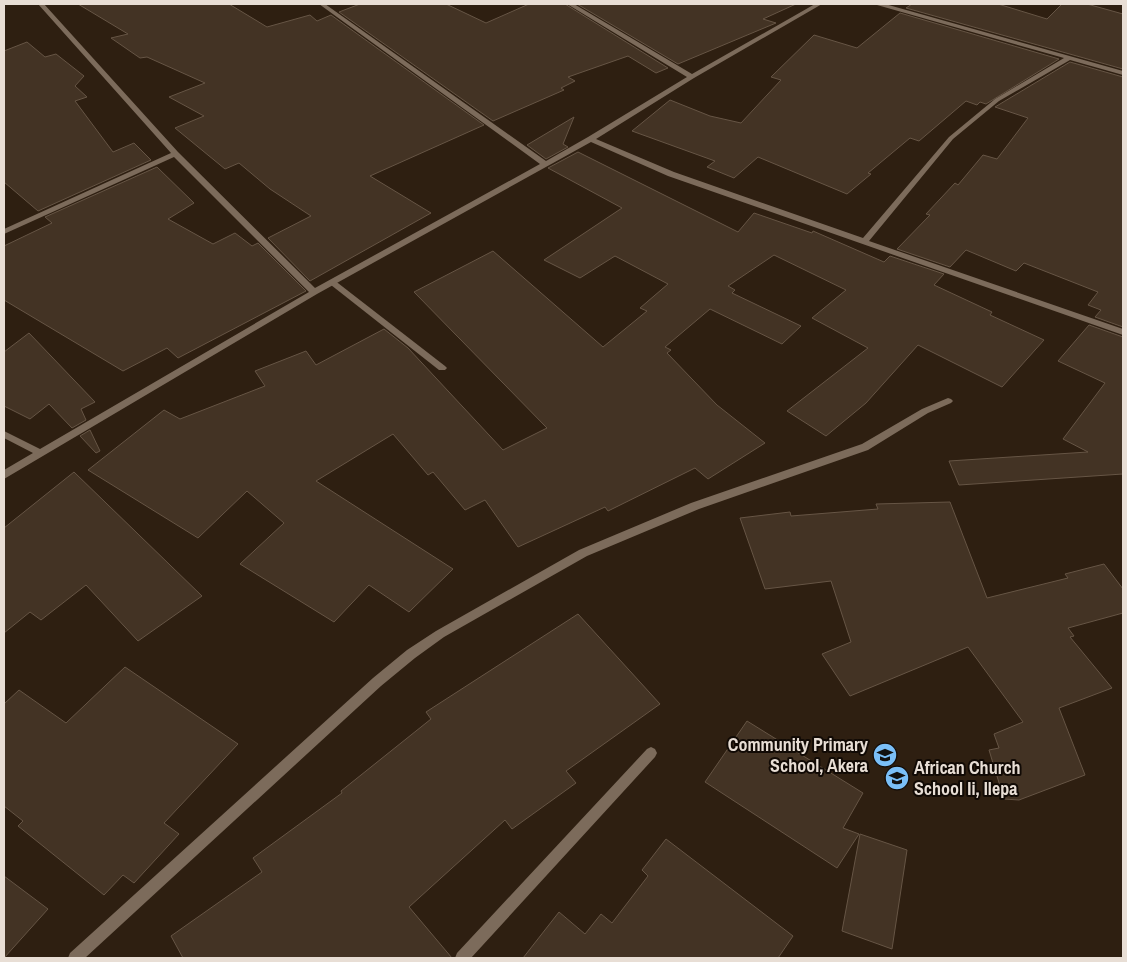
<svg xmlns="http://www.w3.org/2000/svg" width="1127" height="962" viewBox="0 0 1127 962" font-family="'Archivo Narrow',sans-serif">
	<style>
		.building { fill: #433324; stroke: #665545 }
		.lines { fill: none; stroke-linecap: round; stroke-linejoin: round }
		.lane { fill: #7c6b5b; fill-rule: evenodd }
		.street { fill: #7c6b5b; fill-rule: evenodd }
		.labels { text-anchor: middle; stroke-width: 4; stroke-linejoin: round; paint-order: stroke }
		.near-poi-label { font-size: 18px; font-weight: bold; fill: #e8ded5; stroke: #110a05; text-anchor: end }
	</style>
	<rect width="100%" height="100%" fill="#2e1f11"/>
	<!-- building -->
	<path class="building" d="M78 4H229L267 27 310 15 317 21 331 15 484 125 370 176 431 213 310 281 268 238 311 216 270 189 239 163 225 169 175 128 204 116 169 97 205 83 147 57 140 58 111 38 128 34Z
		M360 4H446L486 23 529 4H565L668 68 656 73 628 56 568 77 575 81 561 88 564 90 493 121 339 12Z
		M577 4H796L763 19 776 23 678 64Z
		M912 4H998L1047 19 1062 4H1087L1123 14V69L906 8Z
		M900 13 1059 59 986 104 980 102 977 105 966 101 919 141 910 138 868 173 871 174 847 194 758 157 734 178 707 167 715 161 632 131 670 100 710 116 741 123 781 80 771 77 814 35 857 48Z
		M27 42 45 57 56 54 84 76 75 86 87 97 75 101 113 152 134 143 151 160 38 211 4 182V51Z
		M1070 62 1123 77V327L1095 317 1101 310 1088 305 1098 292 1024 263 1016 271 966 250 950 267 897 249 930 215 926 214 955 183 958 185 983 155 997 159 1028 118 995 107Z
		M574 117 563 144 568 147 546 159 527 145Z
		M578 152 738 232 754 213 812 233 813 231 884 262 890 256 944 274 934 285 992 312 990 315 1044 340 1002 387 918 345 866 403 826 436 787 411 868 348 812 318 846 290 774 255 728 286 735 290 732 293 801 326 782 344 710 309 665 347 671 350 667 353 717 405 765 443 708 479 695 468 608 511 605 507 518 547 485 500 465 510 433 472 428 475 393 434 316 481 453 569 409 612 369 585 334 622 240 564 284 523 247 491 198 538 88 470 164 410 180 419 265 386 255 371 306 351 316 365 384 329 408 348 503 450 547 428 414 292 493 251 603 347 647 311 640 308 668 284 615 256 580 278 544 260 622 208 548 168Z
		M157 167 194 203 168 219 213 244 235 233 252 246 258 243 306 291 178 358 167 348 123 371 4 300V246L52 223 45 217Z
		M1089 325 1123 337V474L959 485 949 461 1088 452 1063 439 1105 383 1058 361Z
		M29 333 95 402 81 409 86 420 72 428 49 404 30 419 4 406V352Z
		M90 430 100 451 96 453 80 436Z
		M74 472 202 596 138 641 86 585 41 620 30 612 4 633V528Z
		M950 502 987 598 1068 578 1065 574 1104 564 1123 589V613L1068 628 1074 636 1070 637 1112 688 1059 708 1085 775 1019 800 1004 799 989 750 999 748 994 734 1023 722 968 647 850 696 822 654 851 642 831 581 765 589 740 518 790 512 791 516 878 509 876 504Z
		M578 614 660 704 566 771 576 783 512 829 505 820 409 907 452 958H183L171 936 262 872 253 858 342 793 341 791 431 719 426 712Z
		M125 667 238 744 164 823 179 834 134 883 123 875 104 895 18 826 23 821 4 806V704L19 690 66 723Z
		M747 721 863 793 843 828 859 834 837 868 705 782Z
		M860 834 907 850 892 949 842 931Z
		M666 839 793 936 778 958H523L559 912 585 934 601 914 612 923 648 876 642 870Z
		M4 876 48 909 4 958Z"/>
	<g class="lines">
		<!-- lane -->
		<path class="lane" d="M334 280 445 366 447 368 445 370H439L331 285 330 283Z"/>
		<!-- street -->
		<path class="street" d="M38 4H44L178 152 315 288 540 164 319 4H325L546 161 588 137 687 77 567 4H574L692 74 815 4H822L694 78 596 139 674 172 863 238 949 137 995 99 1064 58 877 5 876 4H885L1123 71V75L1070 60 999 101 953 139 869 241 1123 329V335L668 176 591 142 317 294 4 479V470L33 453 4 438V431L40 449 309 292 174 157 4 234V229L171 153Z
			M948 398 951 399 953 401 951 403 928 413 868 450 699 509 587 556 444 637 415 658 381 686 85 958H68L70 953 373 678 407 650 436 631 579 550 691 503 862 444 922 409Z
			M651 747 655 749 657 753 655 757 471 958H455L457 953 647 749Z"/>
	</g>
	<!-- icons -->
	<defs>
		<g id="school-disc" transform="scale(1.25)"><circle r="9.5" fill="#7abff8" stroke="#110a05"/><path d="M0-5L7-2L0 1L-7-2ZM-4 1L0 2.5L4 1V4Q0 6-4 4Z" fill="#111"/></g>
	</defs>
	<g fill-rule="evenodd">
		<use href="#school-disc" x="885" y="755"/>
		<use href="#school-disc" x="897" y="778"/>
	</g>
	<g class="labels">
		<!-- near-poi labels -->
		<g class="near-poi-label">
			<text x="868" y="751">Community Primary<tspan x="868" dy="21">School, Akera</tspan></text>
			<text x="914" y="774" text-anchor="start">African Church<tspan x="914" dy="21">School Ii, Ilepa</tspan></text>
		</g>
	</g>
	<!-- border -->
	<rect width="1127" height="962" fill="none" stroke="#e8ded5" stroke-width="10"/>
</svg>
